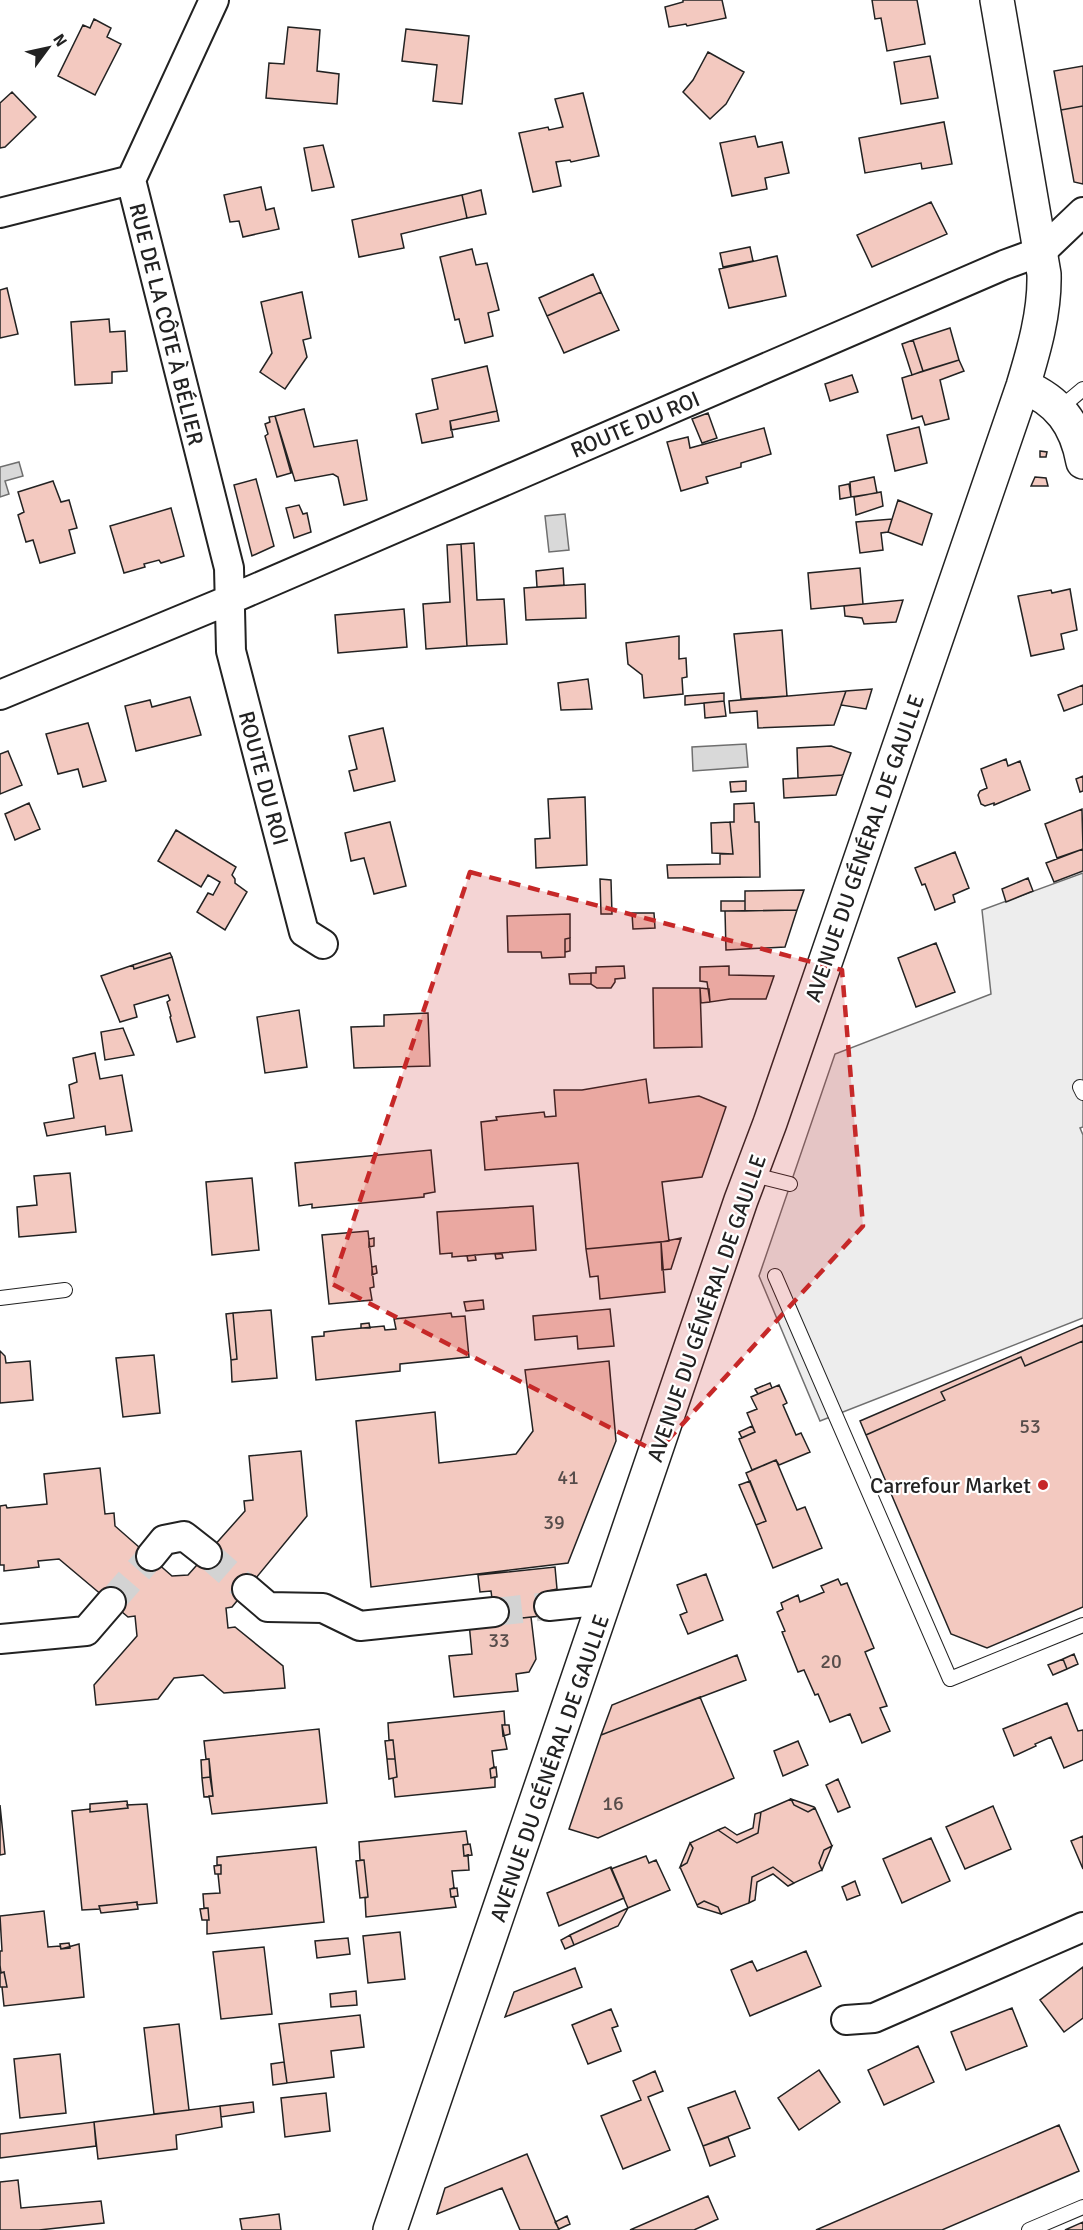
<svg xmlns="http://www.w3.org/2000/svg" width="1083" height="2230" viewBox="0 0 1083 2230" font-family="Signika,sans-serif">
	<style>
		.parking { fill: #ededed; stroke: #6f6f6f; stroke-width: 1.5 }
		.water { fill: #d9d9d9; stroke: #6f6f6f; stroke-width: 1.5 }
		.building { fill: #f3c9c0; stroke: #222; stroke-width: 1.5 }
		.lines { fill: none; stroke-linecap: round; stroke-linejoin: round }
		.street-tunnel { stroke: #d3d3d3; stroke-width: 28; stroke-dasharray: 28 14; stroke-linecap: butt }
		.lane-casing { stroke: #222; stroke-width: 16 }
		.street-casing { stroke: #222; stroke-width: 32 }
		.secondary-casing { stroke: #222; stroke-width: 36 }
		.lane { stroke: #fff; stroke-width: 14 }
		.street { stroke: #fff; stroke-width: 28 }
		.secondary { stroke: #fff; stroke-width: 33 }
		.marked { fill: #c62828; fill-opacity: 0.2; stroke: #c62828; stroke-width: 4.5; stroke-dasharray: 12 8; stroke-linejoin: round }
		.poi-dot { fill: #c62828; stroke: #fff; stroke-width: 2 }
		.labels { text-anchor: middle; stroke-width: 4.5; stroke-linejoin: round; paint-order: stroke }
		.number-label { font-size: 20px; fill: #564c4a }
		.street-label { font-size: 22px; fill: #222; stroke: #fff }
		.poi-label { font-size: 22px; fill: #222; stroke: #fff; text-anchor: end }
	</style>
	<rect width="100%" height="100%" fill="#fff"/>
	<!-- parking -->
	<path class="parking" d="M1083 873V1127L1080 1128 1083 1135V1318L820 1421 759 1276 835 1054 991 994 982 910Z"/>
	<!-- water -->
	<path class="water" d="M19 462 23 476 5 481 9 494 0 497V467Z
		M565 514 569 550 549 552 545 516Z
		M746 744 748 767 693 771 692 747Z"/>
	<!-- building -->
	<path class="building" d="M683 0H722L726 18 687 26 686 24 669 27 665 7 683 2Z
		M872 0H917L925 44 887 51 881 18 875 19Z
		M94 19 111 28 107 37 121 44 95 95 58 76 83 25 90 28Z
		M288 27 320 30 317 71 339 74 337 104 266 98 269 63 284 64Z
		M406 29 469 36 462 104 433 101 437 65 402 61Z
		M708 52 744 72 726 104 710 119 683 92 693 80Z
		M930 56 938 98 901 104 894 62Z
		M1083 66V106L1061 110 1054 71Z
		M12 92 36 117 5 147 0 148V103Z
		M583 93 599 156 571 162 570 160 556 162 561 186 533 192 519 133 548 127 549 130 563 127 555 99Z
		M1083 106V184L1074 182 1061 110Z
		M944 122 952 164 922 169 921 163 865 173 859 138Z
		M755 136 758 147 782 142 789 173 765 178 767 189 732 196 720 143Z
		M323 145 334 187 312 191 304 148Z
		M261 187 266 210 274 208 279 229 243 237 239 221 230 222 224 195Z
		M481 190 486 214 467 218 462 195Z
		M462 195 467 218 401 234 404 248 359 257 352 220Z
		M931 202 947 234 872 267 857 235Z
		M750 247 753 261 723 267 720 253Z
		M472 249 476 265 487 263 499 310 488 313 493 336 465 343 459 319 455 320 440 257Z
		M777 256 786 296 729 308 719 269Z
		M593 274 601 292 547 316 539 298Z
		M7 288 18 334 0 338V290Z
		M302 292 311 338 303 340 307 357 285 389 260 372 272 353 261 302Z
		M601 292 619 330 564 353 547 316Z
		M109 319 110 332 125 331 127 371 112 372V383L75 385 71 322Z
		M950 328 959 360 923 371 913 340Z
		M913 340 923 371 912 375 902 344Z
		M959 360 964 371 940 380 949 419 925 425 922 416 912 419 902 378Z
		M487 366 497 411 450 421 453 437 422 443 416 414 438 409 432 379Z
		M852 375 858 392 830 401 825 384Z
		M304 409 314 447 357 440 367 500 344 505 338 477 333 474 295 481 275 416Z
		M497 411 499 421 451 430 450 421Z
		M708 413 717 438 702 443 692 419Z
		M275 416 291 473 277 477 265 436 268 434 265 424 270 422 269 417Z
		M919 427 927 463 895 471 887 435Z
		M764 428 771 454 741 463V467L706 477 708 483 681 491 667 442 688 437 690 448Z
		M1040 451 1047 452 1046 457H1040Z
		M874 477 877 493 851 497 850 482Z
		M1035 477 1046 478 1048 486H1031Z
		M256 479 274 546 252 556 234 485Z
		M53 481 61 502 69 500 77 528 69 530 75 553 40 563 33 540 26 542 18 515 24 512 18 492Z
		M849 484 851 497 840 499 839 486Z
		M881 492 883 506 856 515 854 497Z
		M898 500 932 514 922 545 888 532Z
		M299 505 303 514 307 513 311 532 294 538 286 508Z
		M171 508 184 556 161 563 159 560 144 564 145 567 124 573 110 526Z
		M892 519 888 532 881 533 883 550 860 553 856 522Z
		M474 543 477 600 504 599 507 644 467 646 461 544Z
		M461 544 467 646 426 649 423 604 450 602 447 545Z
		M563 568 564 585 537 587 536 571Z
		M860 568 863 604 811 609 808 573Z
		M585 584 586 618 526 620 524 588Z
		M1070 589 1077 630 1061 634 1064 649 1031 656 1018 596 1051 590 1052 593Z
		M903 600 896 622 864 624 862 618 845 616 844 606Z
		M404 609 407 647 338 653 335 615Z
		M782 630 787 696 741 699 734 634Z
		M679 636V659L686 658 687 677 682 678 683 694 644 698 642 675 628 664 626 643Z
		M588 679 592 709 561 710 558 683Z
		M1083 685V704L1064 711 1058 695Z
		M872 689 866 709 841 705 846 691Z
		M846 691 834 725 758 728 757 711 730 713 729 701Z
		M724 693V701L685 705V696Z
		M190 697 201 735 136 751 125 706 150 700 152 707Z
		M724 701 726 716 705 718 704 703Z
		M88 723 106 781 83 787 78 769 58 774 46 734Z
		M383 728 395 781 354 791 349 771 357 769 349 736Z
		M831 746 851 753 843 775 798 778 797 748Z
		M8 751 22 785 0 794V754Z
		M1006 759 1008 766 1020 761 1030 790 994 805V803L985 806 981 804 978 795 980 791 987 788 981 769Z
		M843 775 836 795 784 798 783 779Z
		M1083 776V791L1080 792 1076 779Z
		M746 781V791L731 792 730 782Z
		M585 797 587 865 536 868 535 839 550 838 548 799Z
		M29 803 40 829 15 840 5 814Z
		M754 803 755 822H759L760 877 668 878 667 865 720 864V854H733L730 822H734V804Z
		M1082 809 1083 849 1057 858 1045 824Z
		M390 822 406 886 374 894 364 858 351 861 345 833Z
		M730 822 733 854 712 853 711 823Z
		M176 830 236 867 232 875 235 879V883L247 892 225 930 197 912 208 893 213 895 220 882 208 875 201 887 158 861Z
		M1083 849V871L1054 882 1046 863Z
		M955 852 969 888 953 895 955 902 935 910 925 884 922 885 915 868Z
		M1028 878 1033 891 1006 902 1002 889Z
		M600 879 611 880 612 914H601Z
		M804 890 797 910 745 911V891Z
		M721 901H745V911H721Z
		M797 910 785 947 726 950 725 911Z
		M632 913H654L655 928 633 929Z
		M570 914V938L565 939V957L542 958 541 952H508L507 916Z
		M570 938V951L565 952V939Z
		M936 943 955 992 916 1007 898 958Z
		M170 953 172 957 134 969 133 965Z
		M172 957 195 1037 177 1042 170 1017 171 1016 167 1002 170 1000 168 995 134 1005 137 1017 120 1022 101 976 133 965 134 969Z
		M624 966 625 978 615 979V982L611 988H597L591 984V973H596V967Z
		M729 966V975L774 976 766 999H730L710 1002 707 982 700 981V967Z
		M591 973V984H570L569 974Z
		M653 988H700L702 1047 654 1048Z
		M700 988 709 989 710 1002 701 1003Z
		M299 1010 307 1067 265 1073 257 1017Z
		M428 1013 430 1066 354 1068 351 1027 384 1026V1015Z
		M123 1028 134 1055 105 1060 101 1032Z
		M95 1053 100 1079 122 1075 132 1131 106 1135 105 1126 47 1136 44 1123 74 1118 69 1085 77 1082 73 1058Z
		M646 1079 649 1103 699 1096 726 1107 702 1177 662 1182 669 1241 586 1249 578 1163 485 1170 481 1122 497 1120 496 1117 544 1112 545 1117 556 1116 554 1090H582Z
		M431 1150 435 1192 424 1194V1197L312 1208V1204L299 1206 295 1163Z
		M70 1173 76 1232 19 1237 17 1207 37 1205 34 1176Z
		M252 1178 259 1250 212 1255 206 1182Z
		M533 1206 536 1250 452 1257V1253L440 1254 437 1212Z
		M368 1231 374 1287 370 1288 372 1300 329 1304 322 1235Z
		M374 1238V1246L369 1247V1239Z
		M681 1238 671 1269 662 1270 661 1242Z
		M661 1242 665 1292 600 1299 598 1276 590 1277 586 1249Z
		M495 1254H502L503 1258 496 1259Z
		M475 1255 476 1260 468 1261 467 1256Z
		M376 1266 377 1273 372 1275V1267Z
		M483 1300 484 1309 466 1311 464 1302Z
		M610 1309 614 1346 578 1349 577 1336 535 1340 533 1316Z
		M271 1310 277 1378 232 1382 231 1360 237 1359 233 1313Z
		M233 1313 237 1359 231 1360 226 1314Z
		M451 1313 452 1317 465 1316 469 1357 400 1364V1371L316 1380 312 1337 324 1336V1332L341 1330 384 1326 385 1330 396 1329 394 1319Z
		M369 1323 370 1328H361V1324Z
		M1083 1325V1341L1025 1366 1021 1357 941 1392 945 1400 866 1435 860 1421Z
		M1083 1341V1607L987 1648 951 1634 866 1435 945 1400 941 1392 1021 1357 1025 1366Z
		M0 1351 5 1356 6 1363 30 1361 33 1400 0 1403Z
		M154 1355 160 1413 123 1417 116 1358Z
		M609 1361 616 1441 568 1563 371 1587 356 1421 435 1412 439 1463 516 1454 533 1431 525 1370Z
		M770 1383 772 1388 758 1394 755 1389Z
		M779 1385 787 1403 783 1405 796 1435 801 1433 810 1452 779 1465 776 1460 752 1470 739 1439 755 1432 747 1413 757 1409 751 1397Z
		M752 1426 755 1432 742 1438 739 1432Z
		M301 1451 307 1516 232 1607 226 1608 228 1628 235 1627 283 1666 285 1688 224 1693 203 1675 174 1678 158 1699 96 1705 94 1685 137 1636 135 1616 128 1617 59 1559 38 1561 39 1567 4 1571V1565H0V1506L6 1505 7 1508 47 1504 44 1474 100 1468 105 1514 114 1513 115 1526 172 1576 188 1575 245 1511 244 1501 253 1500 249 1456Z
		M776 1460 797 1510 805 1507 822 1548 773 1568 756 1525 766 1521 746 1473Z
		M750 1481 766 1521 756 1525 739 1485Z
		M555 1567 557 1589 548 1591 550 1615 495 1621 491 1591 480 1592 478 1575Z
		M706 1574 723 1620 688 1634 680 1615 687 1612 677 1585Z
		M838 1579 841 1585 847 1583 874 1648 865 1652 887 1706 880 1708 890 1731 862 1743 850 1714 830 1722 818 1694 815 1695 804 1670 798 1672 782 1632 785 1631 777 1612 783 1609 781 1603 798 1595 800 1602 824 1592 821 1586Z
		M531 1617 536 1659 529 1672 516 1674 518 1691 454 1697 449 1656 472 1654 469 1623Z
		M1074 1654 1078 1664 1067 1669 1063 1659Z
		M737 1655 746 1680 601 1735 612 1705Z
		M1063 1659 1067 1669 1053 1675 1048 1665Z
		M700 1697 734 1778 598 1838 569 1829 601 1735Z
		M1067 1703 1078 1731 1083 1730V1760L1064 1768 1051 1737 1035 1744 1036 1746 1014 1756 1003 1729Z
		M504 1711 505 1725H502L507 1749 492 1751 494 1767 490 1769 491 1778 495 1777V1787L395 1797 393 1778 397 1777 393 1740H389L388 1723Z
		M502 1725H509L510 1734 503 1736Z
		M319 1729 327 1803 212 1814 209 1796H213L209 1759H206L204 1741Z
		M393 1740 395 1759H387L385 1741Z
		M798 1741 808 1765 783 1776 774 1751Z
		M209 1759 210 1777 202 1778 201 1760Z
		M387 1759H395L397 1777 389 1779Z
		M496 1767 497 1777 491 1778 490 1769Z
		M210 1777 213 1796 204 1797 202 1778Z
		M838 1779 850 1807 838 1812 826 1785Z
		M791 1799 794 1805 808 1812 815 1808 832 1846 824 1850 819 1863 822 1870 794 1883 773 1867 752 1877 749 1903 721 1914 718 1907 704 1901 697 1905 680 1867 687 1863 693 1848 690 1843 718 1830 737 1843 758 1833 761 1812Z
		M791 1799 814 1807 815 1808 808 1812 794 1805Z
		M127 1801 128 1808 90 1812V1804Z
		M147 1804 157 1903 137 1905V1902L99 1906 100 1909 82 1910 72 1811 90 1809V1812L128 1808 127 1805Z
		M0 1805 5 1854 0 1855Z
		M993 1806 1011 1849 965 1869 946 1827Z
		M761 1812 758 1833 737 1843 718 1830 725 1827 737 1835 753 1828 755 1814Z
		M466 1831 468 1844 463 1845 464 1856 468 1855 469 1870 452 1871 454 1888 450 1889 451 1897H454L456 1907 366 1917 365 1898 368 1897 364 1860H360L359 1842Z
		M1083 1836V1869L1071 1841Z
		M931 1838 950 1881 902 1903 883 1859Z
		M690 1843 693 1848 687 1863 680 1867Z
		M470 1844 472 1855 464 1856 463 1845Z
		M832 1846 822 1870 819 1863 824 1850Z
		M316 1847 324 1922 207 1934V1920H209L208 1908H204L203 1894 220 1893 218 1874H221V1865H217V1857Z
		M646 1856 649 1863 656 1860 670 1890 628 1908 611 1869Z
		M364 1860 368 1897 360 1898 356 1861Z
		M221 1865V1874H215L214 1866Z
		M611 1867 624 1898 559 1926 547 1893Z
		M773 1867 794 1883 788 1886 773 1874 757 1882 755 1900 749 1903 752 1877Z
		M855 1881 860 1895 847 1900 842 1887Z
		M457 1888 458 1896 451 1897 450 1889Z
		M704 1901 718 1907 721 1914 698 1907 697 1905Z
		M137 1902 138 1909 101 1913 99 1906Z
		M208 1908 209 1920H202L200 1909Z
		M628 1908 618 1926 574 1945 570 1935Z
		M44 1911 48 1947 60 1946 61 1949 79 1944 84 1997 4 2006 2 1987H7L4 1972 1 1973 0 1965V1951H2L0 1916Z
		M400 1932 405 1979 368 1983 363 1936Z
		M570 1935 574 1945 565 1949 561 1940Z
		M348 1938 350 1954 317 1958 315 1941Z
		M69 1943 70 1948 61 1949 60 1944Z
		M264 1947 272 2014 221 2019 213 1952Z
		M806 1951 821 1986 750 2016 731 1970 752 1961 757 1971Z
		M1083 1967V2018L1064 2032 1040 2000Z
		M575 1968 582 1987 505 2017 514 1992Z
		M4 1972 7 1987H0V1973Z
		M356 1991 357 2005 331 2007 330 1994Z
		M1012 2008 1027 2046 966 2070 951 2032Z
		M611 2009 618 2026 612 2028 621 2051 588 2064 572 2025Z
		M360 2015 364 2047 331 2051 334 2077 287 2083 279 2024Z
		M179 2024 189 2110 154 2114 144 2028Z
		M918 2046 934 2082 884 2105 868 2070Z
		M60 2054 66 2113 20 2118 14 2059Z
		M284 2062 287 2083 273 2085 271 2064Z
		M819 2070 840 2102 799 2130 778 2098Z
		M655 2071 663 2091 648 2097 670 2150 623 2169 601 2116 641 2100 633 2081Z
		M735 2091 750 2128 703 2146 688 2108Z
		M326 2093 330 2131 285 2137 281 2098Z
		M253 2102 254 2112 221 2117 220 2106Z
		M220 2106 222 2127 176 2135 177 2149 98 2159 94 2122Z
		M94 2122 96 2146 0 2158V2134Z
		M1059 2125 1079 2171 942 2230H816Z
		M728 2137 735 2156 710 2166 703 2146Z
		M527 2154 559 2230H520L502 2188 437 2214 445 2188Z
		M18 2180 21 2208 101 2201 104 2223 39 2230H0V2182Z
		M708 2196 718 2219 694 2230H630Z
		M279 2214 281 2230H242L240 2219Z
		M567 2216 570 2224 559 2229 555 2222Z
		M1083 2222V2230H1065Z"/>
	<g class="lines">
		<!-- street-tunnel -->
		<path class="street-tunnel" d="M207 1554 247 1589
			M111 1602 151 1556
			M494 1612 549 1606"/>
		<!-- lane casing -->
		<g class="lane-casing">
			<path id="lane" d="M1059 409 1083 389
				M1080 1087 1083 1093
				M750 1174 790 1184
				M775 1276 950 1679 1083 1625
				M0 1298 65 1290
				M1029 2230 1083 2207"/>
		</g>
		<!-- street casing -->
		<g class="street-casing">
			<path id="street" d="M131 180 214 0
				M0 213 131 180 229 568 231 651 304 932 323 944
				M0 695 229 600 1004 265 1042 251 1083 212
				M151 1556 164 1540 184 1536 207 1554
				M247 1589 268 1607 323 1608 360 1626 494 1612
				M549 1606 606 1600
				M0 1639 86 1631 111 1602
				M846 2020 874 2018 1083 1927"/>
		</g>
		<!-- secondary casing -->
		<g class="secondary-casing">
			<path id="secondary" d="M1023 386C1059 401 1076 424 1083 462
				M390 2230 741 1200 770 1123 1023 386C1034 350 1045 312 1044 274L997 0"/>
		</g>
		<!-- lane -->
		<use href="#lane" class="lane"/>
		<!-- street -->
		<use href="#street" class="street"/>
		<!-- secondary -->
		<use href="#secondary" class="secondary"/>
	</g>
	<!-- marked area -->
	<path class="marked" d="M470 872 842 970 863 1226 657 1452 332 1284Z"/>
	<!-- markers -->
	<circle class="poi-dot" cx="1043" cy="1485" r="6"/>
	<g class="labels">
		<!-- number labels -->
		<g class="number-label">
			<text x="1030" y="1433">53</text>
			<text x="568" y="1484">41</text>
			<text x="554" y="1529">39</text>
			<text x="499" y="1647">33</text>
			<text x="831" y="1668">20</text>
			<text x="613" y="1810">16</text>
		</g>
		<!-- street labels -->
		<g class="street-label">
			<text transform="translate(167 324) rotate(76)" y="8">RUE DE LA CÔTE À BÉLIER</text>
			<text transform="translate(635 424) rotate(-23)" y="8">ROUTE DU ROI</text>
			<text transform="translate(264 778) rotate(75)" y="8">ROUTE DU ROI</text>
			<text transform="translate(864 848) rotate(-71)" y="8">AVENUE DU GÉNÉRAL DE GAULLE</text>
			<text transform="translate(706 1308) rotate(-71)" y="8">AVENUE DU GÉNÉRAL DE GAULLE</text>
			<text transform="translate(549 1768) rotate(-71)" y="8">AVENUE DU GÉNÉRAL DE GAULLE</text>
		</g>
		<!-- poi labels -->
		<g class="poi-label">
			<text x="1031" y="1493">Carrefour Market</text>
		</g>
	</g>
	<!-- north arrow -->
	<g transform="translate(48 48) rotate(57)" stroke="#ffffff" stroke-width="4.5" paint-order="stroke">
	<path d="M0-4.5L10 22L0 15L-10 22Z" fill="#222222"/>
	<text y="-9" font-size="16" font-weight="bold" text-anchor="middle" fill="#222222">N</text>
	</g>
</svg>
